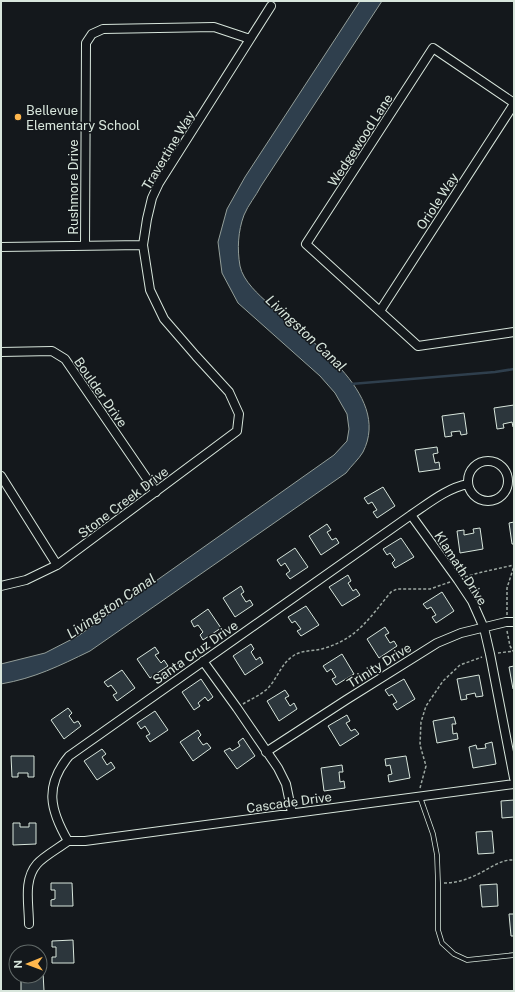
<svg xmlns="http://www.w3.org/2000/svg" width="515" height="992" viewBox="0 0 515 992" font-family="'Public Sans',sans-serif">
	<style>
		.water { fill: #2f3f4d; stroke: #939e99 }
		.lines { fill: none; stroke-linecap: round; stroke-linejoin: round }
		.stream { stroke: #2f3f4d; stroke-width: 2.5 }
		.building { fill: #2c363c; stroke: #d8e6dc }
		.service-casing { stroke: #d8e6dc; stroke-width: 5.5 }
		.minor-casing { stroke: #d8e6dc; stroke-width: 10 }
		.path { stroke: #9da8a2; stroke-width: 1.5; stroke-dasharray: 3 2; stroke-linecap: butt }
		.service { stroke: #14181c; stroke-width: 4 }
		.minor { stroke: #14181c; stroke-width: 8 }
		.poi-dot { fill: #ffb74d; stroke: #14181c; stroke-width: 1.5 }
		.labels { text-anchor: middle; stroke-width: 3; stroke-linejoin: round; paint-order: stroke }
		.poi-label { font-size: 13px; fill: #d8e6dc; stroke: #14181c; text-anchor: start }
		.street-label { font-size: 13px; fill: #d8e6dc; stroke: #14181c }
		.water-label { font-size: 14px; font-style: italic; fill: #d8e6dc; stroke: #14181c }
	</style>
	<rect width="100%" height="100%" fill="#14181c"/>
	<!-- water -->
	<path class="water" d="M360 1H382L261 186C256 196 248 205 244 215 238 231 237 249 240 266 243 281 259 295 269 304 305 338 393 393 363 452 359 459 351 466 346 473L90 651C59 666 35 678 1 684V664L45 653 78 636 334 455 347 441 349 429 347 414 335 393 320 376 238 303 222 273 218 242 227 209 245 177Z"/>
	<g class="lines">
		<!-- stream -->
		<path class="stream" d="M351 384 495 372 514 369"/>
	</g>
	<!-- building -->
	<path class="building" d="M514 405V426L513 427 512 422 503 424 504 428 497 429 494 408Z
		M464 413 467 434 461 435 460 431 451 432 452 436 445 437 442 416Z
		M437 447 438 453 433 454 435 463 439 462 440 469 419 472 415 450Z
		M383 487 395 506 377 518 373 512 377 510 372 502 368 504 364 498Z
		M514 522V544H512L509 523Z
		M327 524 331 530 327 532 332 540 336 538 339 543 321 555 309 536Z
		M480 528 483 549 460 553 457 531 464 530V535L474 533 473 529Z
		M401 538 414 557 395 568 392 563 395 560 390 553 387 555 383 549Z
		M295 548 308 567 290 579 286 574 290 571 285 563 281 566 277 560Z
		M348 575 351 581 348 583 353 591 356 589 360 595 342 606 329 587Z
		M241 586 244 592 241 594 246 602 250 600 253 605 235 617 223 598Z
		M442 592 454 611 436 623 432 617 436 615 431 607 427 609 423 604Z
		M306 606 319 625 301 636 297 631 301 629 295 621 292 623 288 617Z
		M208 609 221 628 203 640 200 635 203 632 198 625 194 627 191 621Z
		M385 627 389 633 385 635 390 643 394 641 397 646 379 658 367 639Z
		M251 644 254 649 251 652 256 660 260 657 263 663 245 675 233 656Z
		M155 647 159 653 155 655 161 663 164 660 168 666 150 678 137 659Z
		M342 654 354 674 336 685 332 679 336 677 331 669 327 672 323 666Z
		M514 666V688L513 689 509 667Z
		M122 670 135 688 117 701 113 695 117 693 111 685 108 687 104 682Z
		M479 675 483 696 476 697 475 693 466 695 467 699 461 700 457 679Z
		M201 679 213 697 208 701 205 697 198 703 200 706 194 710 182 692Z
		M404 679 415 699 397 710 393 704 397 702 392 694 389 696 385 690Z
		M285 690 289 696 285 698 290 706 294 703 297 709 279 721 267 701Z
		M68 708 72 713 69 716 74 723 78 721 81 726 64 739 51 720Z
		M155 711 168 730 150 742 146 736 150 734 145 726 141 729 137 723Z
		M347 715 350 721 346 723 351 731 355 729 359 734 340 746 328 726Z
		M454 717 456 724H452L453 734 457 733 458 739 437 743 433 721Z
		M198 730 201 735 198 738 203 745 207 743 211 748 193 761 180 742Z
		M243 738 255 756 237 769 224 751 230 748 232 751 240 746 238 742Z
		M492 742 496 764 473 768 469 747 476 745 477 749 486 748 485 744Z
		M102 749 106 754 102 757 107 765 111 762 115 768 97 780 84 761Z
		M11 756H34V777H28V773H18V777H12Z
		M406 756 410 778 389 782 388 775 392 774 390 765 386 766 385 759Z
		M342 765 343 772H339L340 782 344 781 345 788 324 791 321 768Z
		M514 800V817L502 818 501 801Z
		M13 823H20V827H29V823H36V844L13 845Z
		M492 831 494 853 478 854 476 832Z
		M51 883H72L73 906H51V900L55 899V890H51Z
		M497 884 498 906 482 907 480 885Z
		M509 914H514V936H511Z
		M73 940 74 963H52V957H56V947H52V941Z
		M40 972H43L44 991H21V976L37 977 40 976Z"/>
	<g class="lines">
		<!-- service casing -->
		<g class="service-casing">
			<path id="service" d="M420 797 433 834 437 855 438 883V930L442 943 454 954 467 960 514 955"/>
		</g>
		<!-- minor casing -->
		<g class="minor-casing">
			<path id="minor" d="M514 103 433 48 306 244 418 346 514 332
				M85 246 86 43 92 34 103 29 214 27 250 39
				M1 247 143 245
				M380 311 514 104
				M1 352 52 351 65 359 156 492
				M468 481a20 20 0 1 1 40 0a20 20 0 1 1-40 0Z
				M1 476 57 565
				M411 515 458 580 472 601 484 628 490 654 514 778
				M1 586 26 580 57 565 237 431 239 414 229 392 196 356 164 319 150 290 143 245 147 219 152 198 159 183 271 6
				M203 661 237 708 278 768 286 784 292 813
				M266 752 346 700 437 643 461 633 506 622H514
				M68 841C50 810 44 786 69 756L411 515C429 503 447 488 468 484
				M68 841H85L514 784
				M29 924C29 904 23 880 37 864 44 856 59 848 68 841"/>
		</g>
		<!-- path -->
		<path class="path" d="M509 479H514
			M465 577 478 573 514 565
			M507 615V588L514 566
			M507 631 510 646 513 651
			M498 653 514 651
			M243 704C251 699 263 694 269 687 278 677 281 664 293 656 303 649 314 652 325 648 358 638 370 617 391 592L397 589H430L450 582
			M420 788 426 766 420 745 421 722 426 706 443 681 460 665 482 657
			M444 883C455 883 466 880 476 875 488 870 500 859 514 860"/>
		<!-- service -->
		<use href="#service" class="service"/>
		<!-- minor -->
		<use href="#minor" class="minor"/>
	</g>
	<!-- markers -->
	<circle class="poi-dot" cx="18" cy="117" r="4"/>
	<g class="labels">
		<!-- poi labels -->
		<g class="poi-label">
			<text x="26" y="115">Bellevue<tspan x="26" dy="15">Elementary School</tspan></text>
		</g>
		<!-- street labels -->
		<g class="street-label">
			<text transform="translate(360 140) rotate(-57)" y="5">Wedgewood Lane</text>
			<text transform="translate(168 150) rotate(-59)" y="5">Travertine Way</text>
			<text transform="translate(73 187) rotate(-90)" y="5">Rushmore Drive</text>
			<text transform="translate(437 201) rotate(-57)" y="5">Oriole Way</text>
			<text transform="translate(101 392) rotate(55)" y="5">Boulder Drive</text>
			<text transform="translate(123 502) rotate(-37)" y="5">Stone Creek Drive</text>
			<text transform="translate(461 568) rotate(57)" y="5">Klamath Drive</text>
			<text transform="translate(195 652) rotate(-35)" y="5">Santa Cruz Drive</text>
			<text transform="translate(379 665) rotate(-32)" y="5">Trinity Drive</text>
			<text transform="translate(289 802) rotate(-8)" y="5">Cascade Drive</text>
		</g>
		<!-- water labels -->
		<g class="water-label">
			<text transform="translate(306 333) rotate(43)" y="5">Livingston Canal</text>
			<text transform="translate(111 606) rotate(-34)" y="5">Livingston Canal</text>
		</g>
	</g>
	<!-- border -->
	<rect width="515" height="992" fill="none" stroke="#d8e6dc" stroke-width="4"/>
	<!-- north arrow -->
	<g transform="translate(28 964) rotate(269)"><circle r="19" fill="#14181c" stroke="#626a69"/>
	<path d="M0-3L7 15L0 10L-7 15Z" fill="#ffb74d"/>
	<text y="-6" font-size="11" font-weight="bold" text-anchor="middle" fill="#d8e6dc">N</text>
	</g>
</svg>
